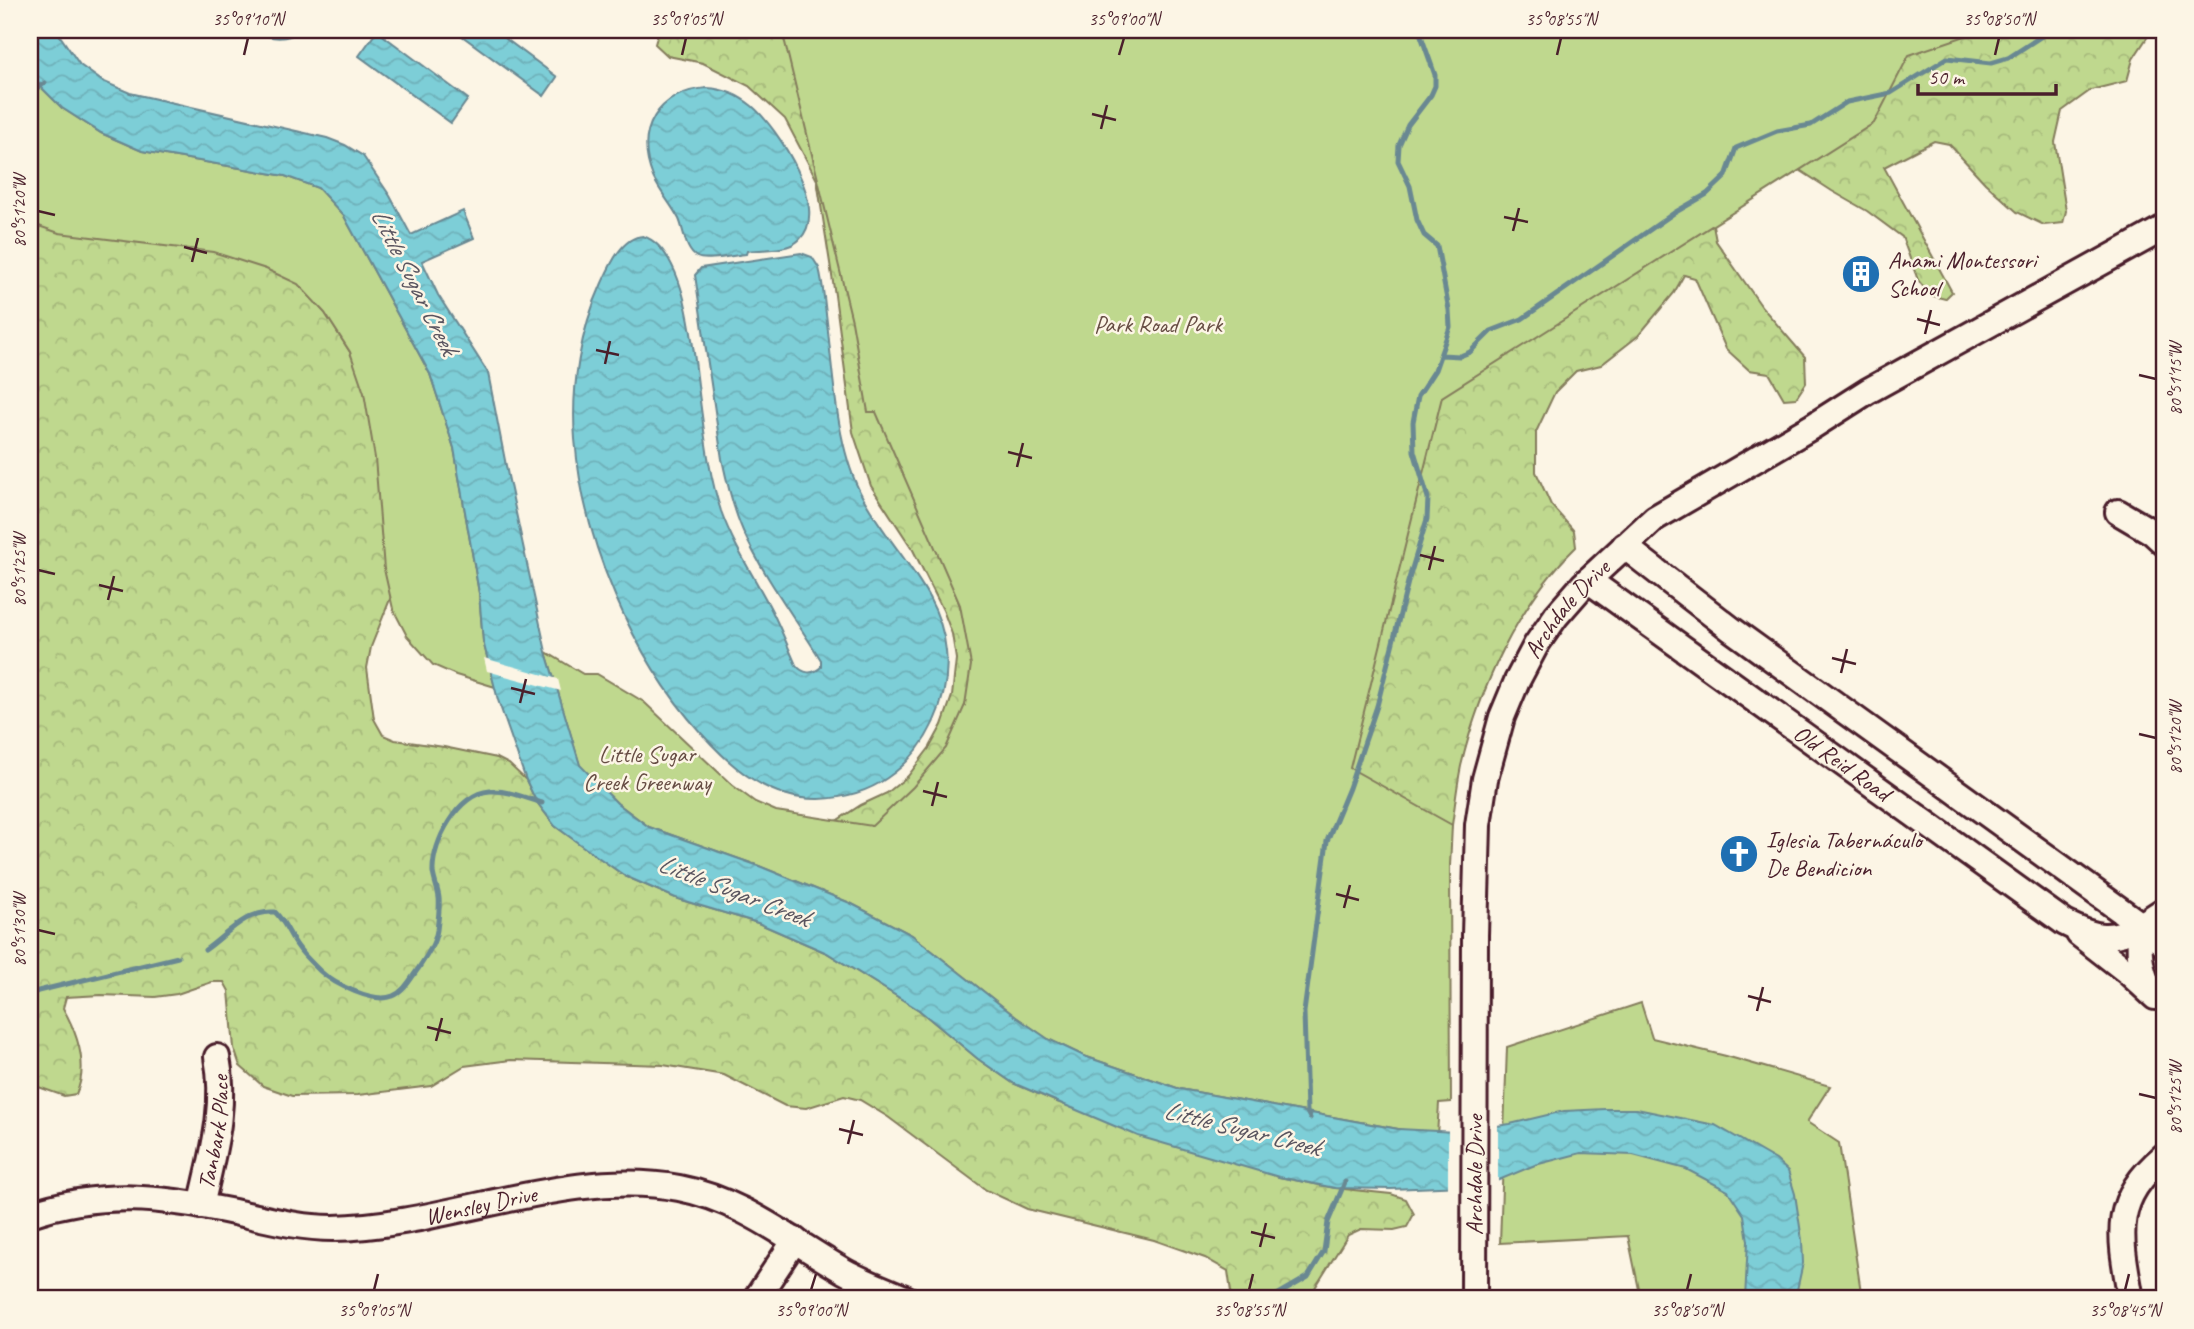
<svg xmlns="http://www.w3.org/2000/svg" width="2194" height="1329" viewBox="0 0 2194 1329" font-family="Caveat,sans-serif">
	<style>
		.forest { fill: url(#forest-crowns); stroke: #847c5c; stroke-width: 2 }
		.park { fill: #bfd88e; stroke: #847c5c; stroke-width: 2 }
		.water { fill: url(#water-waves); stroke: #698892; stroke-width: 2 }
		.pier { fill: #fcf5e5 }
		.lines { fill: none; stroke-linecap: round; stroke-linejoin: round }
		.stream { stroke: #698892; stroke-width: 5 }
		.minor-casing { stroke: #4a1f2b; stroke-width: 30 }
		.minor { stroke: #fcf5e5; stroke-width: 24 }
		.ticks { fill: none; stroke: #4a1f2b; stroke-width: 2.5 }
		.labels { text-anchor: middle; stroke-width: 5; stroke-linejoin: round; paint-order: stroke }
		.poi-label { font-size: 24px; fill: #4a1f2b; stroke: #fcf5e5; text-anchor: start }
		.park-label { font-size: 24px; fill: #674d44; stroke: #fcf5e5 }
		.street-label { font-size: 24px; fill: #4a1f2b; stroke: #fcf5e5 }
		.water-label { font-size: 26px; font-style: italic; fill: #59545f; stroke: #fcf5e5 }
		.neatline { fill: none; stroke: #4a1f2b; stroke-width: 2.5 }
		.ticks-label { font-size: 18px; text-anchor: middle; fill: #4a1f2b }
	</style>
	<defs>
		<pattern id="forest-crowns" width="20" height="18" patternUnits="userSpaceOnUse" patternTransform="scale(1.75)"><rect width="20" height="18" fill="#bfd88e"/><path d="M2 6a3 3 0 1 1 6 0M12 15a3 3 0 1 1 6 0" fill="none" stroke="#a6b97b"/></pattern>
		<pattern id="water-waves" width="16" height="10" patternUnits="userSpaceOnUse" patternTransform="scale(1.75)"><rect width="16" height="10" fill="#7dced7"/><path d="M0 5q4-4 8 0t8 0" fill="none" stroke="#6eb0b9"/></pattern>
	</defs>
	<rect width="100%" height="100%" fill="#fcf5e5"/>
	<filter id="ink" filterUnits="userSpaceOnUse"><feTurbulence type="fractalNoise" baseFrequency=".0143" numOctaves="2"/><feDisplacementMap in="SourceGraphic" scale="14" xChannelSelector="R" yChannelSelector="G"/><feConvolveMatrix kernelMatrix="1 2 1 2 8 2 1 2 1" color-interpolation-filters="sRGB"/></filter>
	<g filter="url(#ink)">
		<!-- forest -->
		<path class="forest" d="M659 30H1007L940 547 975 651 936 887 827 827 861 805 887 793 908 776 930 747 942 725 952 696 956 659 952 634 943 610 913 550 871 486 853 432 835 295 817 180 785 119 749 86 703 63 668 56 655 44Z
			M1392 30H2152L2133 59 2127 81 2091 90 2062 111 2055 142 2066 211 2063 223 2044 225 2017 212 1985 183 1949 144 1934 141 1884 167 1952 292 1945 299 1930 295 1918 280 1902 237 1867 211 1832 191 1798 169 1712 220 1716 241 1762 307 1805 357 1806 383 1796 398 1784 399 1769 373 1749 370 1726 349 1695 278 1684 275 1674 293 1638 336 1601 365 1576 371 1555 392 1536 432V472L1551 505 1574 531 1576 547C1518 604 1480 687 1461 766 1457 785 1455 805 1452 825L1442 832 972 854Z
			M30 207 269 251 325 313 350 352 382 430 396 584 371 647 367 668 374 719 383 735 395 740 444 747 497 758 509 764 526 780 536 801 555 826 625 876 678 899 758 923 827 953 919 1010 978 1059 1013 1083 1057 1102 1279 1177 1335 1188 1391 1194 1406 1199 1414 1214 1407 1227 1394 1230 1361 1229 1348 1235 1308 1299H1232L1228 1271 1205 1258 1154 1240 1027 1209 986 1190 888 1117 860 1100 844 1096 806 1108 785 1106 724 1075 663 1065 511 1060 464 1066 431 1086 358 1095 292 1096 263 1086 240 1066 234 1048 229 991 224 982H212L177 994 155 997 101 995 66 997 63 1008C77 1033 89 1066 76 1094L64 1096 30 1084Z"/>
		<!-- park -->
		<path class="park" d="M782 30H1983L1909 55 1874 123 1442 397 1350 768 1452 825 1450 866 1451 1102 1439 1103 1437 1136 1180 1089 1084 1056 1048 1039 1016 1017 912 935 850 903 759 866 649 827 617 803 580 766 546 652 583 674H597L644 702 732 785 755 802 776 811 872 826 913 787 946 748 965 705 971 665 960 605 876 412H868L852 321Z
			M30 72 39 85 62 108 101 133 142 151 285 176 318 188 344 216 430 374 454 448 479 593 483 641 495 687 456 675 433 665 407 636 393 609 384 569 375 458 364 393 350 352 325 313 298 284 266 269 213 252 59 233 30 223Z
			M1641 1003 1652 1038 1726 1056 1830 1086 1807 1122 1839 1143 1862 1299H1641L1628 1236 1500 1243 1507 1047Z"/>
		<!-- water -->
		<path class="water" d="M30 30H56L80 65 102 81 130 93 327 138 345 145 363 156 390 196 411 235 463 211 474 238 422 261 438 295 488 373 508 476 546 652 580 765 617 803 649 827 759 866 850 903 912 935 1016 1017 1048 1039 1084 1056 1180 1089 1398 1129 1457 1132 1510 1124 1564 1111 1606 1109H1637L1715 1125 1776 1160 1788 1171 1795 1194 1802 1240 1803 1263 1795 1299H1745L1748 1241 1744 1215 1728 1191 1686 1169 1633 1155 1581 1153 1535 1165 1487 1185 1391 1189 1335 1188 1279 1177 1138 1136 1013 1083 978 1059 919 1010 827 953 758 923 678 899 625 876 585 848 555 826 536 801 526 780 498 700 483 641 479 593 454 448 430 374 344 216 318 188 285 176 142 151 101 133 62 108 39 85 30 72Z
			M255 30H301C286 41 271 40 255 30Z
			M454 30H494L557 77 544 96Z
			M377 31 468 99 451 123 359 56Z
			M707 88C725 89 738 95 752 106 777 127 832 210 799 240 788 251 762 249 747 251L746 254C735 255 705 262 697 257 685 251 684 230 679 219 671 204 660 192 653 177 634 130 658 92 707 88Z
			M643 236C689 251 694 360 700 401 705 438 709 475 721 511 734 547 755 578 772 611 781 629 788 647 796 665 803 674 813 675 821 667V660C795 618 764 577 743 531 733 508 727 483 722 459L695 275 701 268 801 253 812 257 819 268C823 283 824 299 826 314 833 369 835 440 859 490 885 544 941 589 946 651 951 699 927 751 887 778 866 793 844 798 819 799 769 800 732 768 701 733 632 656 583 542 575 439 571 387 580 331 602 283 610 265 622 237 643 236Z"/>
		<!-- pier -->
		<path class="pier" d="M484 658 558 679 561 691 487 671Z
			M1498 1122V1184L1487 1188 1448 1190V1128Z"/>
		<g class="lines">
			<!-- stream -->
			<path class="stream" d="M30 92 45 83
				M1441 355 1460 356 1470 352 1491 331 1522 319 1674 213 1707 194 1726 176 1736 148 1777 131 1811 125 1847 102 1891 93 1947 58 1991 63 2008 58 2051 30
				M205 950C227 935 245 910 275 912 286 923 289 935 298 947 304 956 313 964 320 971 334 984 374 1004 393 996 405 991 411 978 418 969 426 957 435 944 437 930 438 921 440 908 439 898 438 889 434 881 433 872 432 842 458 793 490 791 508 790 526 798 542 803
				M30 995 38 991 178 957
				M1310 1118 1307 1112 1304 1012 1327 841 1349 788 1377 706 1408 582 1427 519 1428 498 1414 451 1413 422 1418 396 1435 370 1450 327 1449 310 1437 246 1424 235 1417 220 1410 186 1398 161 1399 145 1408 125 1431 95 1435 86V75L1419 30
				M1275 1299 1277 1295 1308 1277 1324 1251 1328 1222 1345 1182"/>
			<!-- minor casing -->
			<g class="minor-casing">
				<g id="minor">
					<path d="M2118 512 2152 532 2164 543"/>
					<path id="s1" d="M1588 580 2065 923C2095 938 2111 942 2141 925L1731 629 1624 546"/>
					<path d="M2141 925C2138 949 2139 970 2151 991"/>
					<path d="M2141 925 2164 944"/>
					<path d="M2141 925 2164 910"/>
					<path d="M2079 934 2129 973 2155 997"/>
					<path id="s2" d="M201 1206C212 1156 227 1108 217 1057"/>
					<path id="s3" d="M30 1214C102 1190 161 1197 234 1212 266 1219 299 1228 333 1228 447 1226 567 1167 679 1188 742 1200 790 1240 844 1271 864 1282 886 1290 907 1299"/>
					<path d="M756 1299 795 1240"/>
					<path id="s4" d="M1474 1299 1475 935 1478 825 1485 779 1502 717 1517 681 1536 645 1556 616 1584 584 1655 518 1813 426 1868 391 2164 228"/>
					<path d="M2131 1299C2120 1237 2110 1201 2164 1156"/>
				</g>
			</g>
			<!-- minor -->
			<use href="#minor" class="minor"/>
		</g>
	</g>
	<!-- ticks -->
	<path class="ticks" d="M244 55 248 38M682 55 686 38M1119 55 1124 38M1557 55 1561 38M1995 55 1999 38M1092 114 1116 120M1101 129 1107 105M38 211 55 215M1504 217 1528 222M1513 231 1519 208M184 247 207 253M192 262 198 238M1917 319 1940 325M1925 334 1931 310M596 350 619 355M605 364 610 341M2139 375 2156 379M1008 452 1032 458M1017 467 1023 443M1420 555 1444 561M38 570 55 574M1429 570 1435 546M99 585 123 591M108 600 114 576M1832 658 1856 664M1841 673 1847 649M511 688 535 694M520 703 526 679M2139 734 2156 738M923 791 947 797M932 806 938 782M1336 894 1359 900M1344 908 1350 885M38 930 55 934M1748 996 1771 1002M1757 1011 1763 987M427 1027 451 1033M436 1041 442 1018M2139 1094 2156 1098M839 1129 863 1135M848 1144 854 1120M1251 1232 1275 1238M1260 1247 1266 1223M374 1290 378 1274M811 1290 816 1274M1249 1290 1253 1274M1687 1290 1691 1274M2125 1290 2129 1274"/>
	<!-- icons -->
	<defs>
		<g id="building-disc" transform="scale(2.0125)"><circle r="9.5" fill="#1f6fb2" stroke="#fcf5e5"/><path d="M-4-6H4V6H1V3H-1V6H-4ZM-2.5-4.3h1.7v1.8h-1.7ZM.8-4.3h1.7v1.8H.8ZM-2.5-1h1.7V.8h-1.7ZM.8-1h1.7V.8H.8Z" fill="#fff"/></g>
		<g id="church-disc" transform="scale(2.0125)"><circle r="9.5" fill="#1f6fb2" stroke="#fcf5e5"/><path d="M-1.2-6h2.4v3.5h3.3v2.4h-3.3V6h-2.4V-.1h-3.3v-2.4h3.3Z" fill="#fff"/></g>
	</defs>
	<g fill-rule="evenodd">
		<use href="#building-disc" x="1861" y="274"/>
		<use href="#church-disc" x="1739" y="854"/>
	</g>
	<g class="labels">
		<!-- poi labels -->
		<g class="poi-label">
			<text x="1888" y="268">Anami Montessori<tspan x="1888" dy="28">School</tspan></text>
			<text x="1766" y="848">Iglesia Tabernáculo<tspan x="1766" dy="28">De Bendicion</tspan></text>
		</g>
		<!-- park labels -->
		<g class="park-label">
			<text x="1158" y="332">Park Road Park</text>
			<text x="647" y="762">Little Sugar<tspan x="647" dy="28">Creek Greenway</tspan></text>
		</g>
		<!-- street labels -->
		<g class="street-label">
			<text dy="8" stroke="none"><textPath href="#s4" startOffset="712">Archdale Drive</textPath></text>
			<text dy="8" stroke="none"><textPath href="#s1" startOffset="313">Old Reid Road</textPath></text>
			<text dy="8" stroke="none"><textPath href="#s2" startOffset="75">Tanbark Place</textPath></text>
			<text dy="8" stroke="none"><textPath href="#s4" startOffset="124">Archdale Drive</textPath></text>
			<text dy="8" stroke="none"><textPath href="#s3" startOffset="457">Wensley Drive</textPath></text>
		</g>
		<!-- water labels -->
		<g class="water-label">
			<text transform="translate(415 281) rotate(63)" y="9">Little Sugar Creek</text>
			<text transform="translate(734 890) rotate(21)" y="9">Little Sugar Creek</text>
			<text transform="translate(1242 1128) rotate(14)" y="9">Little Sugar Creek</text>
		</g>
	</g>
	<!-- margin -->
	<rect width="2194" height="1329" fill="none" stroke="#fcf5e5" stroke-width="77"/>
	<!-- scale -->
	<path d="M1918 84v10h138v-10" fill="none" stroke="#4a1f2b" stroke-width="3.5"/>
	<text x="1928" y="84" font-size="21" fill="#4a1f2b" stroke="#fcf5e5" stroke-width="5" paint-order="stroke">50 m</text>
	<rect x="38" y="38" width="2118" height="1252" class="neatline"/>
	<g class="ticks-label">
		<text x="248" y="25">35°09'10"N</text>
		<text x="686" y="25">35°09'05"N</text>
		<text x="1124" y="25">35°09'00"N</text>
		<text x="1561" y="25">35°08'55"N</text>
		<text x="1999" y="25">35°08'50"N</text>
		<text transform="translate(19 211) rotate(-90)" y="6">80°51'20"W</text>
		<text transform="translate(2175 379) rotate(-90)" y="6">80°51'15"W</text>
		<text transform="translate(19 570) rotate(-90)" y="6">80°51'25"W</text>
		<text transform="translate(2175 738) rotate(-90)" y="6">80°51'20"W</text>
		<text transform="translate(19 930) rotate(-90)" y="6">80°51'30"W</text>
		<text transform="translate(2175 1098) rotate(-90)" y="6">80°51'25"W</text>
		<text x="374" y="1316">35°09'05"N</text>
		<text x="811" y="1316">35°09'00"N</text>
		<text x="1249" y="1316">35°08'55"N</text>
		<text x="1687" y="1316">35°08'50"N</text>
		<text x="2125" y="1316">35°08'45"N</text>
	</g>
</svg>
